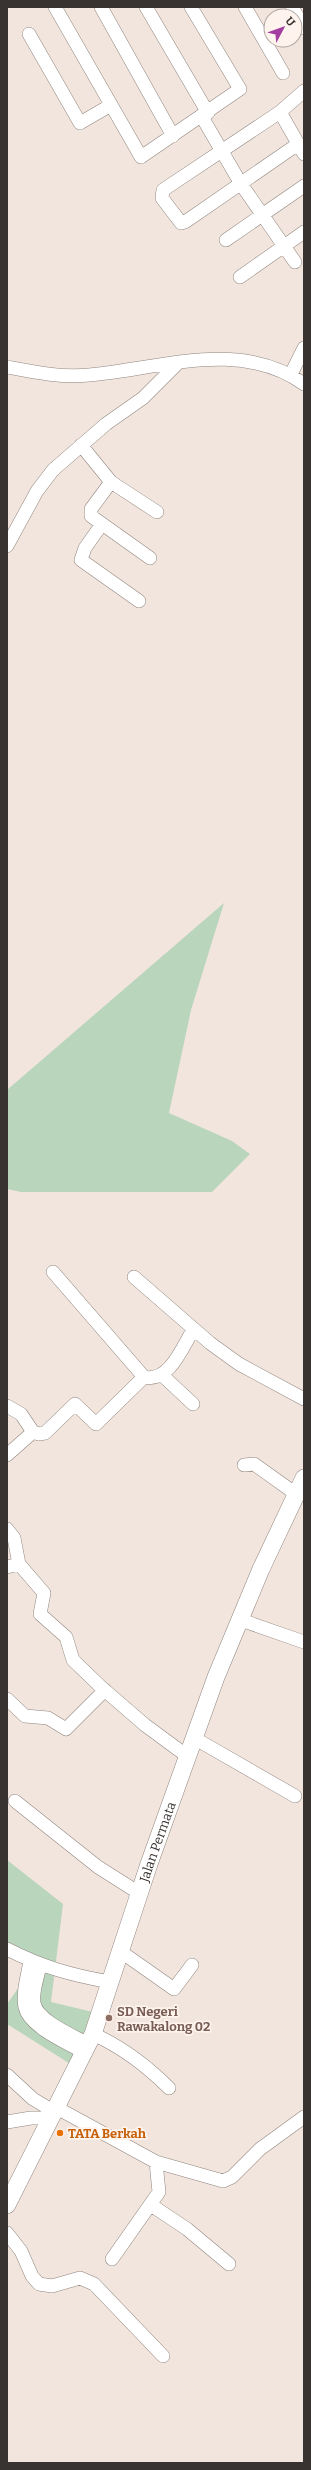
<svg xmlns="http://www.w3.org/2000/svg" width="311" height="2470" viewBox="0 0 311 2470" font-family="Bitter,serif">
	<style>
		.green { fill: #b9d5bc }
		.lines { fill: none; stroke-linecap: round; stroke-linejoin: round }
		.minor-casing { stroke: #90857e; stroke-width: 14 }
		.major-casing { stroke: #90857e; stroke-width: 18 }
		.minor { stroke: #fff; stroke-width: 13 }
		.major { stroke: #fff; stroke-width: 17 }
		.education-dot { fill: #8d6e63; stroke: #fef3ed; stroke-width: 1.5 }
		.food-dot { fill: #e8710a; stroke: #fef3ed; stroke-width: 1.5 }
		.labels { text-anchor: middle; stroke-width: 3.5; stroke-linejoin: round; paint-order: stroke }
		.street-label { font-size: 13px; fill: #383331; stroke: #fef3ed }
		.education-label { font-size: 13px; font-weight: bold; fill: #785e54; stroke: #fef3ed; text-anchor: start }
		.food-label { font-size: 13px; font-weight: bold; fill: #c56008; stroke: #fef3ed; text-anchor: start }
	</style>
	<rect width="100%" height="100%" fill="#f2e5de"/>
	<!-- green -->
	<path class="green" d="M224 903 191 1010 169 1113 232 1141 250 1154 212 1192H21L7 1189V1090Z
		M7 1860 63 1904 51 2002 97 2013 75 2067 7 2024V2004L29 1973 16 1957 7 1954Z"/>
	<g class="lines">
		<!-- minor casing -->
		<g class="minor-casing">
			<path id="minor" d="M55 7 141 157 240 89 191 7
				M101 7 173 136
				M146 7 208 113
				M245 7 283 73
				M292 7 304 28
				M29 34 80 123 111 105
				M280 112 304 154
				M202 117 241 184 295 262
				M298 144 185 222 181 223 162 198 163 190 280 112 304 91
				M226 240 304 186
				M240 277 304 232
				M7 367C33 372 62 378 89 375 160 369 240 338 304 384
				M291 374 304 348
				M81 445 111 482 91 509V516L150 558
				M111 482 157 512
				M102 524 85 548 81 560 139 601
				M7 546 37 491 53 470 106 424 143 398 179 362
				M53 1272 144 1377C169 1383 182 1348 193 1330
				M134 1277 210 1343 239 1364 304 1399
				M162 1375 193 1404
				M7 1406 21 1414 33 1432 39 1434 45 1433 75 1404 96 1424 144 1377
				M7 1455 33 1432
				M244 1465 254 1464 296 1494
				M7 1529 14 1538 19 1564 44 1593 40 1614 66 1637 73 1660 101 1687 145 1725 187 1756
				M7 1567 19 1564
				M241 1620 304 1642
				M7 1699 25 1716 48 1718 66 1729 105 1690
				M194 1738 295 1796
				M15 1801 98 1867 139 1893
				M7 1949C42 1967 71 1975 110 1982
				M120 1951 174 1989 192 1965
				M30 1961C28 1974 22 1993 25 2007 29 2027 68 2043 85 2053
				M40 1965C38 1977 32 1991 34 2003 37 2021 74 2036 88 2044
				M93 2034C122 2047 146 2065 169 2088
				M7 2075 33 2099 55 2112
				M57 2108 156 2162 223 2181 232 2177 260 2149 304 2117
				M7 2122 31 2118H52
				M151 2205 187 2229 229 2264
				M7 2233 21 2251 32 2276 39 2284 52 2286 80 2278 94 2284 163 2356
				M112 2259 159 2192 156 2162"/>
		</g>
		<!-- major casing -->
		<g class="major-casing">
			<g id="major">
				<path id="s1" d="M7 2205 93 2034 149 1864 216 1677 261 1569 304 1478"/>
			</g>
		</g>
		<!-- minor -->
		<use href="#minor" class="minor"/>
		<!-- major -->
		<use href="#major" class="major"/>
	</g>
	<!-- markers -->
	<circle class="education-dot" cx="109" cy="2018" r="4"/>
	<circle class="food-dot" cx="60" cy="2133" r="4"/>
	<g class="labels">
		<!-- street labels -->
		<g class="street-label">
			<text dy="5" stroke="none"><textPath href="#s1" startOffset="394">Jalan Permata</textPath></text>
		</g>
		<!-- education labels -->
		<g class="education-label">
			<text x="117" y="2016">SD Negeri<tspan x="117" dy="15">Rawakalong 02</tspan></text>
		</g>
		<!-- food labels -->
		<g class="food-label">
			<text x="68" y="2138">TATA Berkah</text>
		</g>
	</g>
	<!-- border -->
	<rect width="311" height="2470" fill="none" stroke="#383331" stroke-width="16"/>
	<!-- north arrow -->
	<g transform="translate(283 28) rotate(49)"><circle r="19" fill="#fef3ed" stroke="#afa6a2"/>
	<path d="M0-3L7 15L0 10L-7 15Z" fill="#a33ca0"/>
	<text y="-6" font-size="11" font-weight="bold" text-anchor="middle" fill="#383331">U</text>
	</g>
</svg>
